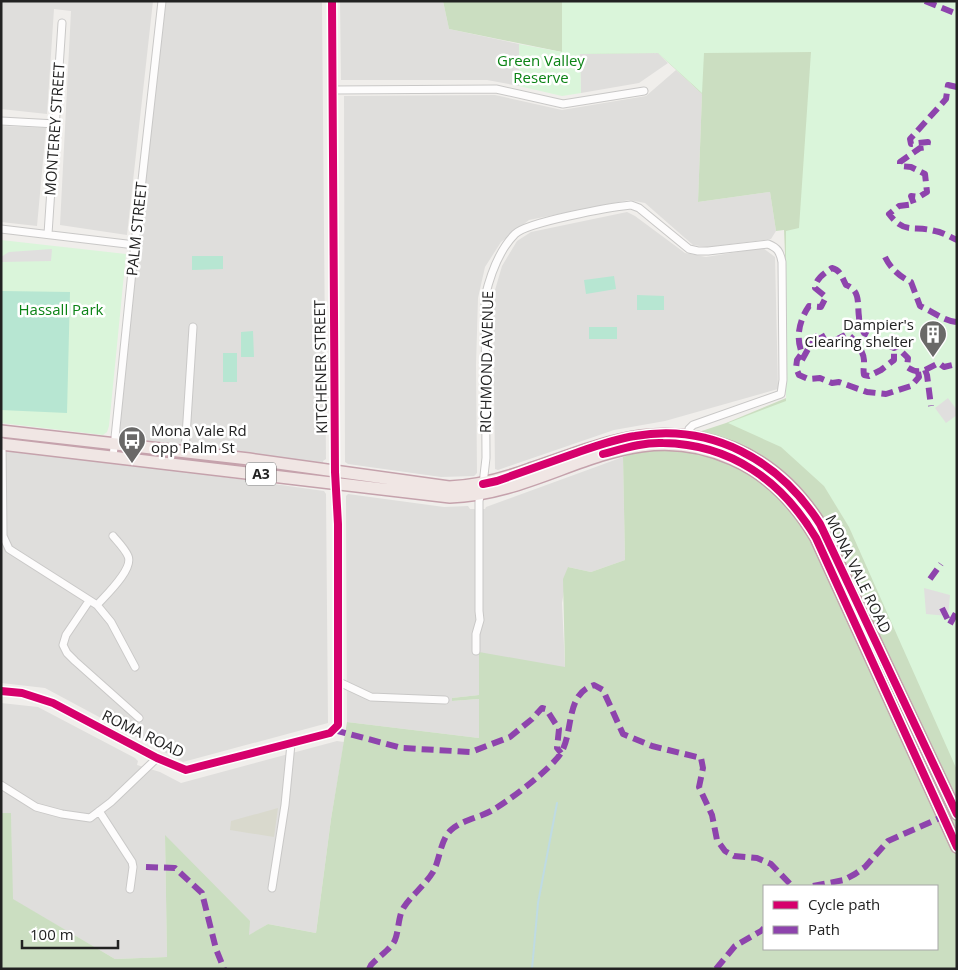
<svg xmlns="http://www.w3.org/2000/svg" width="958" height="970" viewBox="0 0 958 970" font-family="'Open Sans',sans-serif">
	<style>
		.residential { fill: #dfdedc }
		.construction { fill: #d9d9cd }
		.forest { fill: #cbdec1; fill-rule: evenodd }
		.park { fill: #daf5da }
		.pitch { fill: #b7e6d2 }
		.parking { fill: #e0dfde }
		.lines { fill: none; stroke-linecap: round; stroke-linejoin: round }
		.stream { stroke: #bfdbe3; stroke-width: 2 }
		.minor-casing { stroke: #c9c8c7; stroke-width: 9 }
		.trunk-casing { stroke: #c5a2ac; stroke-width: 14 }
		.minor { stroke: #fdfcfc; stroke-width: 7 }
		.trunk { stroke: #f0e6e4; stroke-width: 11 }
		.quiet { stroke: #8e44ad; stroke-width: 6; stroke-dasharray: 12 6; stroke-linecap: butt }
		.cycleway-casing { stroke: #fff; stroke-width: 11 }
		.cycleway { stroke: #d6006c; stroke-width: 8 }
		.labels { text-anchor: middle; stroke-width: 5; stroke-linejoin: round; paint-order: stroke }
		.shield { fill: #fff; stroke: #646464; stroke-width: 1 }
		.shield-label { font-size: 14px; font-weight: bold; fill: #222 }
		.park-label { font-size: 15px; fill: #0c8416; stroke: #fff }
		.street-label { font-size: 15px; fill: #222; stroke: #fff }
		.poi-label { font-size: 15px; fill: #222; stroke: #fff; text-anchor: end }
	</style>
	<rect width="100%" height="100%" fill="#f0eeeb"/>
	<!-- residential -->
	<path class="residential" d="M1 1H153L127 235 60 225 71 11 54 9 47 114 1 109Z
		M165 1H322L326 459 323 461 324 467 116 443Z
		M340 1H443L449 29 519 44V86L487 80H341Z
		M658 53 668 63 639 83 581 93 580 54Z
		M676 70 702 94 698 202 770 192 776 231 771 239 707 247 693 245 645 203 629 200 529 220 501 242 485 267 478 298 476 365 477 473 474 476 441 477 348 464 345 462 344 96 495 95 562 110 646 96Z
		M1 126 46 128 37 226 1 222Z
		M627 212 635 216 685 253 706 257 763 248 775 257 778 389 665 421 614 430 498 470 495 469 493 297 502 266 517 241 531 232Z
		M1 446 324 491 326 494 328 723 183 762 45 688 1 683Z
		M623 457 625 560 591 572 568 567 562 603 565 667 479 695 452 698V701L479 699V738L347 722 346 496 348 494 444 507 468 506 470 509H485L486 507Z
		M1 703 38 707 135 758 138 761 137 765 160 772 181 783 337 741 344 742 331 819 316 933 268 924 248 936 165 836 167 957 115 959 12 899 11 813H1Z"/>
	<!-- construction -->
	<path class="construction" d="M278 808 274 837 230 830 231 821Z"/>
	<!-- forest -->
	<path class="forest" d="M443 1H957V969H1V813H11L13 899 115 959 167 957 165 835 250 921 249 935 268 924 316 933 331 819 347 722 479 738V699L452 701V698L479 695V652L565 667 563 579 568 567 591 572 625 560 623 457 726 423 791 396 784 230 776 231 770 192 698 202 702 94 658 53 580 54 562 52 449 29ZM764 886H937V949H764Z"/>
	<!-- park -->
	<path class="park" d="M562 1H957V770L849 527 824 486 781 447 728 423 786 401V231L799 228 811 52 704 53 702 93 658 53 580 54 581 93 562 96 519 86V44L562 52Z
		M1 240 126 254 109 426 107 432 103 435 1 423Z"/>
	<!-- pitch -->
	<path class="pitch" d="M192 256H223V269L192 270Z
		M614 276 616 289 586 294 584 280Z
		M1 291 70 292 67 413 1 410Z
		M637 295 664 296V310H637Z
		M589 327H617V339H589Z
		M253 331 254 357H241V332Z
		M223 353H237V382H223Z"/>
	<!-- parking -->
	<path class="parking" d="M52 249 51 261 1 262V257L9 252Z
		M948 398 957 410V415L946 423 935 408Z
		M924 588 950 595 948 616 926 614Z"/>
	<g class="lines">
		<!-- stream -->
		<path class="stream" d="M532 969 538 903 557 803"/>
		<!-- minor casing -->
		<g class="minor-casing">
			<path id="minor" d="M333 90 496 89 563 104 644 91
				M1 121 56 124
				M1 229 135 245
				M48 234 62 23
				M2 442 3 536 9 549 97 605 111 622 135 667
				M185 452 193 327
				M113 457 134 252 162 1
				M89 601 66 635 63 645 67 653 75 661 139 718
				M97 605C106 595 134 569 128 556 125 549 118 542 113 536
				M476 651V634L480 620 479 611V501L483 484 486 458 485 297C490 276 499 250 515 234 527 222 611 207 631 205L639 208 689 249 698 251H708L768 244C778 248 780 252 782 262L783 380 781 394 693 425 689 429 687 440
				M339 682 371 697 445 700
				M1 691 22 693 53 703 157 758 186 770 330 733 338 725V524L335 472 332 1
				M1 785 36 807 62 814 90 818 111 802 157 758
				M99 811 132 862 133 867 130 889
				M272 888 285 805 291 744"/>
		</g>
		<!-- trunk casing -->
		<g class="trunk-casing">
			<path id="trunk" d="M1 431 249 459 449 487C478 486 503 479 530 469 601 445 658 417 733 448 770 463 798 489 820 524L957 814
				M1 444 450 497C552 494 627 411 732 459 769 475 796 504 816 538L957 847"/>
		</g>
		<!-- minor -->
		<use href="#minor" class="minor"/>
		<!-- trunk -->
		<use href="#trunk" class="trunk"/>
		<!-- quiet -->
		<path class="quiet" d="M925 1 957 14
			M957 87 948 85 946 99 910 139 911 144 928 142 927 147 920 148 900 162V166L911 167 925 174 927 192 919 197 911 196 914 204 899 206 889 214C905 235 913 225 935 231 942 232 950 237 957 240
			M885 257C891 269 899 276 911 282L920 306C932 311 944 321 957 322
			M802 360 808 349 820 332 824 339 830 343 847 334C855 339 865 353 864 362 864 367 863 370 864 375L869 376 881 370 894 360V348
			M925 370 927 375 931 406
			M918 372 919 377 911 386 886 394 867 392 839 382 832 383 820 378 808 379 799 375 796 368 797 360 802 353C795 337 800 319 809 306L821 307 826 297 815 288C816 278 825 273 832 268 841 270 842 278 846 285 861 291 857 303 859 317 859 322 861 328 864 333L894 348 899 346 901 351 908 358 907 367C920 376 926 369 939 363L944 367 957 364
			M930 579 941 564
			M942 608 950 624
			M950 624 957 611
			M334 730 402 748 471 752 510 737 532 719 542 708 546 709 559 729 557 748 561 753
			M146 867 175 868 202 893 216 949 224 969
			M813 886 844 880 855 874 865 867 888 841 942 817
			M369 969 371 965C378 957 391 949 395 940 399 930 398 916 404 907 412 895 425 885 433 872 440 860 440 840 451 830 462 820 478 818 491 811 509 801 551 769 561 753 574 731 565 694 594 685L603 690 623 734 652 746 701 758 703 768 699 787 712 815 717 840 725 851 734 856 757 858 771 864 792 886
			M716 969 735 946 761 931 764 928"/>
		<!-- cycleway casing -->
		<g class="cycleway-casing">
			<path id="cycleway" d="M603 454C622 449 643 442 663 443 731 444 782 481 816 538L957 847
				M483 484 497 481C523 472 548 463 573 454 593 447 614 439 635 436 712 423 779 460 820 524L957 814
				M1 691 22 693 53 703 157 758 186 770 330 733 338 725V524L335 472 332 1"/>
		</g>
		<!-- cycleway -->
		<use href="#cycleway" class="cycleway"/>
	</g>
	<!-- icons -->
	<defs>
		<g id="building-pin" transform="scale(1.4375)"><path d="M0 17L-7.5 6A9.5 9.5 0 1 1 7.5 6Z" fill="#6a6968" stroke="#fff"/><path d="M-4-6H4V6H1V3H-1V6H-4ZM-2.5-4.3h1.7v1.8h-1.7ZM.8-4.3h1.7v1.8H.8ZM-2.5-1h1.7V.8h-1.7ZM.8-1h1.7V.8H.8Z" fill="#fff"/></g>
		<g id="bus-pin" transform="scale(1.4375)"><path d="M0 17L-7.5 6A9.5 9.5 0 1 1 7.5 6Z" fill="#6a6968" stroke="#fff"/><path d="M-5-6H5V4H4V6H2V4H-2V6H-4V4H-5ZM-3.5-4V0h7V-4ZM-3.5 1.2v1.5H-2V1.2ZM2 1.2v1.5H3.5V1.2Z" fill="#fff"/></g>
	</defs>
	<g fill-rule="evenodd">
		<use href="#building-pin" x="933" y="334"/>
		<use href="#bus-pin" x="132" y="440"/>
	</g>
	<g class="labels">
		<!-- shield labels -->
		<rect class="shield" x="246" y="462.5" width="30" height="23" rx="4"/>
		<g class="shield-label">
			<text x="261" y="479">A3</text>
		</g>
		<!-- park labels -->
		<g class="park-label">
			<text x="541" y="66">Green Valley<tspan x="541" dy="17">Reserve</tspan></text>
			<text x="61" y="315">Hassall Park</text>
		</g>
		<!-- street labels -->
		<g class="street-label">
			<text transform="translate(55 129) rotate(-86)" y="5">MONTEREY STREET</text>
			<text transform="translate(137 229) rotate(-84)" y="5">PALM STREET</text>
			<text transform="translate(487 362) rotate(-89)" y="5">RICHMOND AVENUE</text>
			<text transform="translate(321 367) rotate(-91)" y="5">KITCHENER STREET</text>
			<text transform="translate(858 574) rotate(64)" y="5">MONA VALE ROAD</text>
			<text transform="translate(143 734) rotate(26)" y="5">ROMA ROAD</text>
		</g>
		<!-- poi labels -->
		<g class="poi-label">
			<text x="914" y="330">Dampier's<tspan x="914" dy="17">Clearing shelter</tspan></text>
			<text x="151" y="436" text-anchor="start">Mona Vale Rd<tspan x="151" dy="17">opp Palm St</tspan></text>
		</g>
	</g>
	<!-- border -->
	<rect width="958" height="970" fill="none" stroke="#222222" stroke-width="5"/>
	<!-- legend -->
	<rect x="763" y="885" width="175" height="65" fill="#ffffff" stroke="#a7a7a7"/>
	<rect x="773" y="901" width="25" height="8" fill="#d6006c" stroke="#a7a7a7"/>
	<text x="808" y="910" font-size="15" fill="#222222">Cycle path</text>
	<rect x="773" y="926" width="25" height="8" fill="#8e44ad" stroke="#a7a7a7"/>
	<text x="808" y="935" font-size="15" fill="#222222">Path</text>
	<!-- scale -->
	<path d="M22 940v8h96v-8" fill="none" stroke="#222222" stroke-width="2.5"/>
	<text x="30" y="940" font-size="15" fill="#222222" stroke="#ffffff" stroke-width="4" paint-order="stroke">100 m</text>
</svg>
